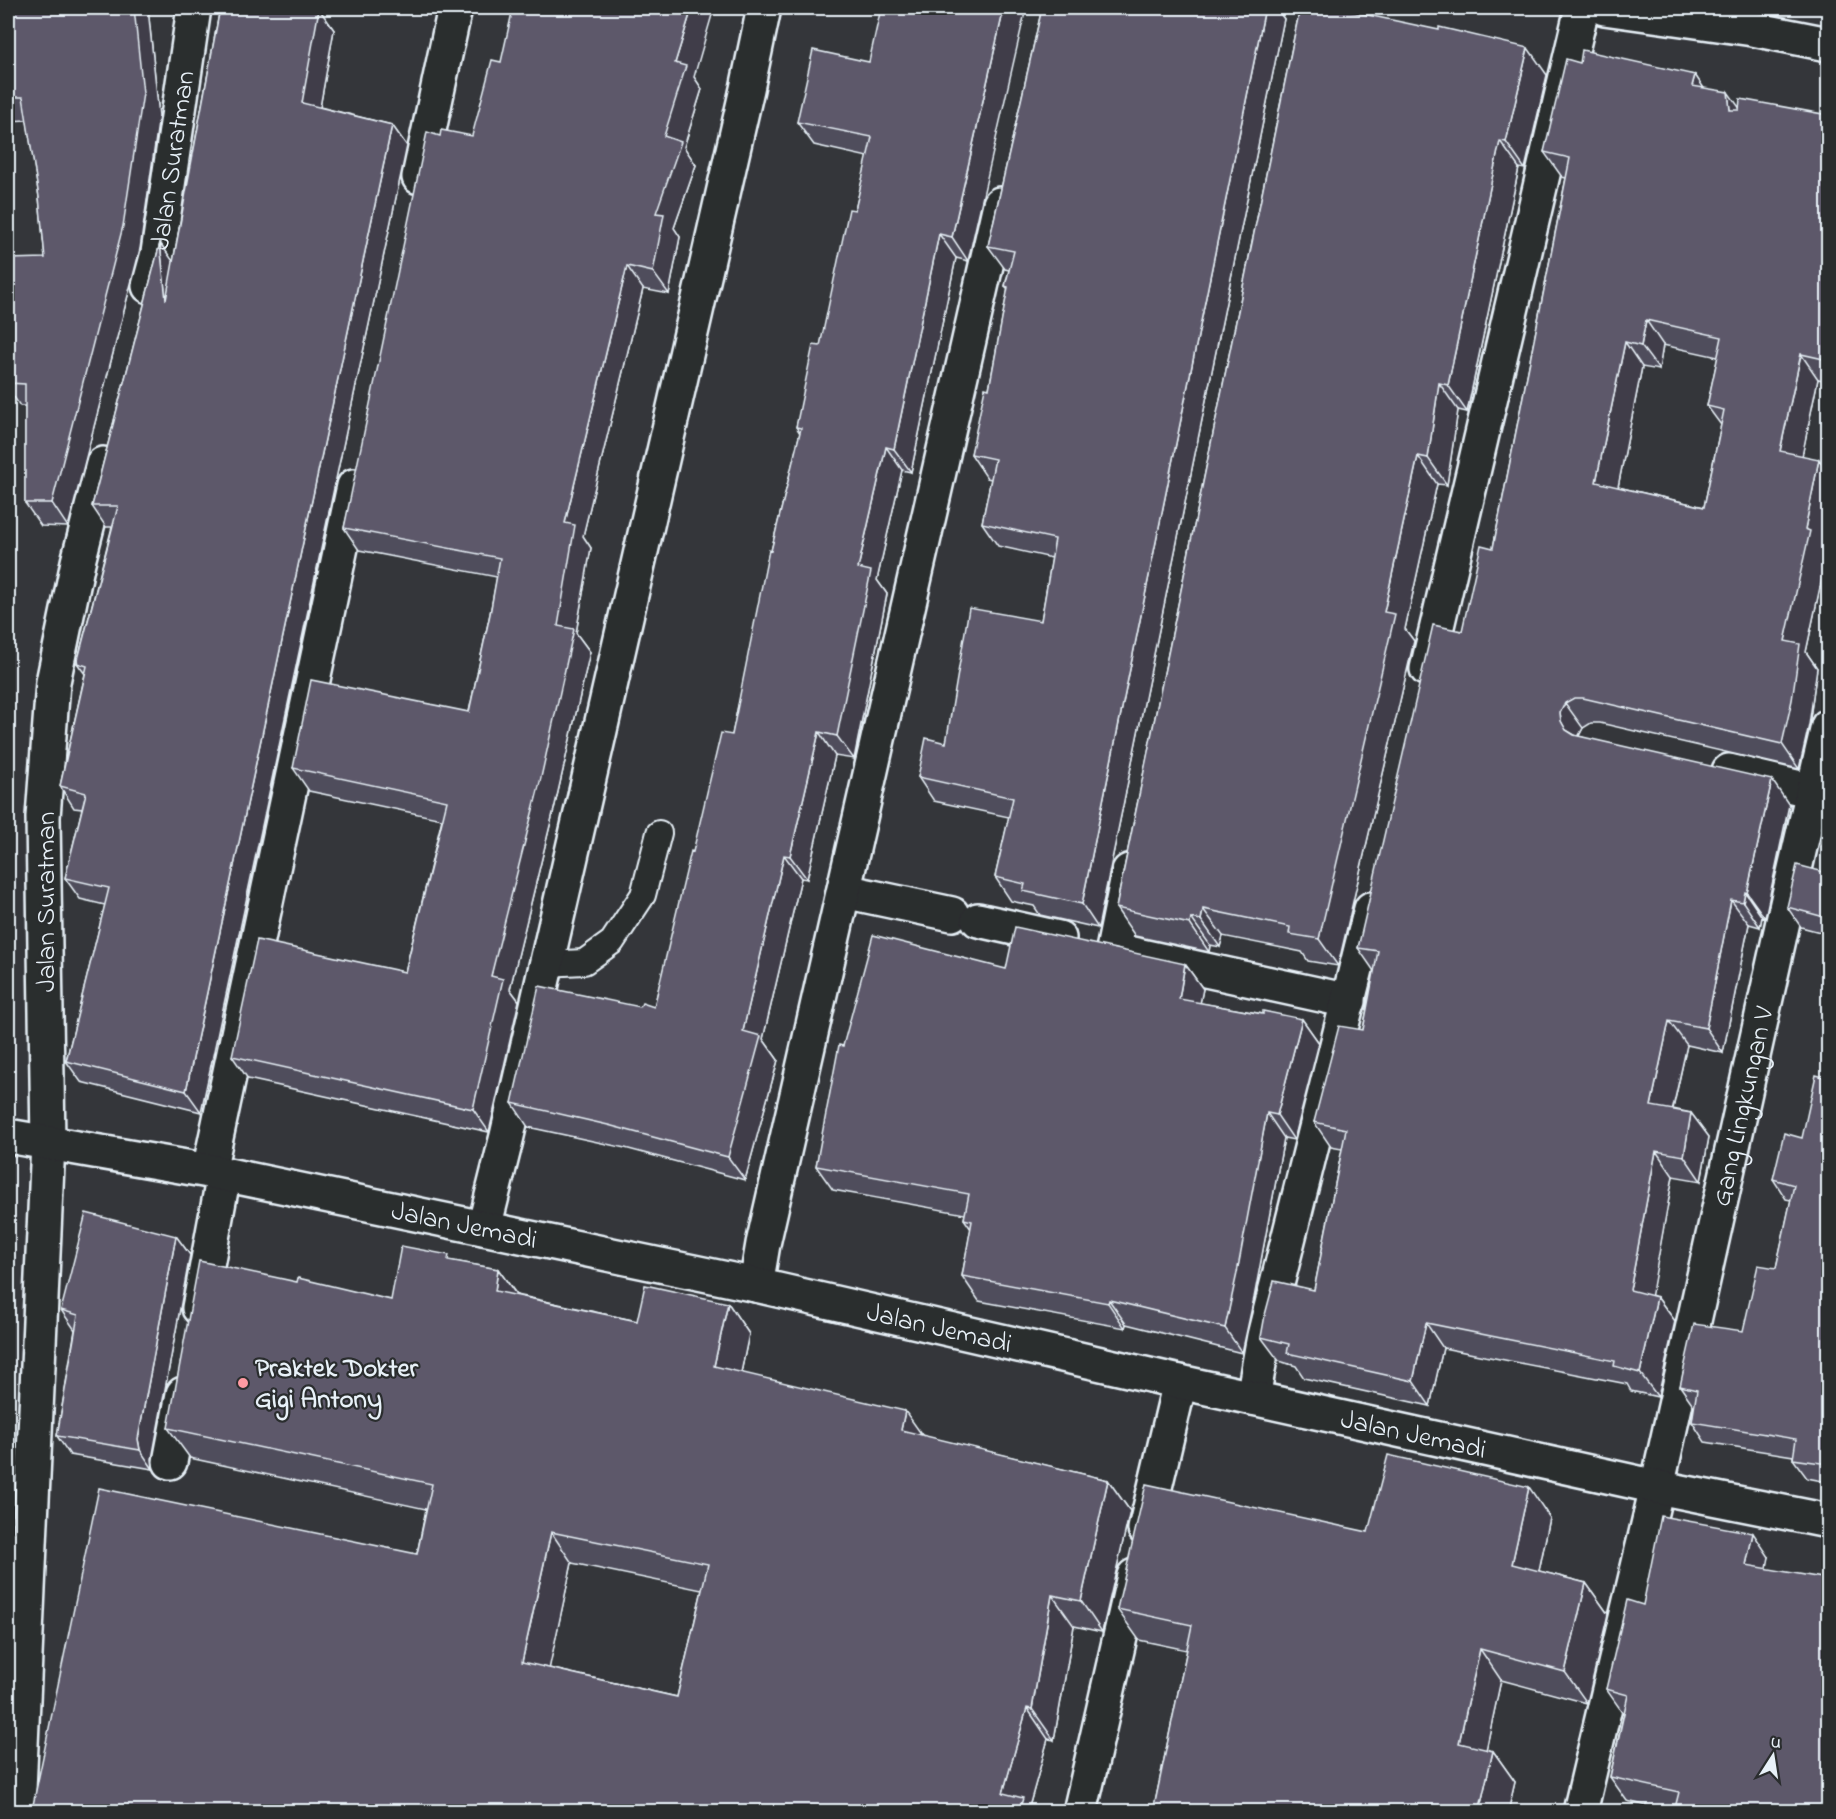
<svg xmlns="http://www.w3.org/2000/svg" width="1836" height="1819" viewBox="0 0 1836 1819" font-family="'Indie Flower',sans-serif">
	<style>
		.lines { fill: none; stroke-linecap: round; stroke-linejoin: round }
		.lane-casing { stroke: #e8f1f8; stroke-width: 28 }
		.street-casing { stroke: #e8f1f8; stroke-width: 38 }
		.secondary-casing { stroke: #e8f1f8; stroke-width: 38 }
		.lane { stroke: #2a2d2e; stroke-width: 24 }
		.street { stroke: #2a2d2e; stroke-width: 33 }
		.secondary { stroke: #2a2d2e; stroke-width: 33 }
		.wall { fill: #504d5b; stroke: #e8f1f8; stroke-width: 1.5; fill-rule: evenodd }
		.shaded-wall { fill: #413e4a; stroke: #e8f1f8; stroke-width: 1.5 }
		.building { fill: #5d596a; stroke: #e8f1f8; stroke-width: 1.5; fill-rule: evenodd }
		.poi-dot { fill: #ff9aa2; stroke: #2a2d2e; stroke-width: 2 }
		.labels { text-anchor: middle; stroke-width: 4.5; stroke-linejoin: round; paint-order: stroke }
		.street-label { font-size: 27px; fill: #e8f1f8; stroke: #2a2d2e }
		.poi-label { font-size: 27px; font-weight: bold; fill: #e8f1f8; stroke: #2a2d2e; text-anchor: start }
	</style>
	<rect width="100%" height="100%" fill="#34363a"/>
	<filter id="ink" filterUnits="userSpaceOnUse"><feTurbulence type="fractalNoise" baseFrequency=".0167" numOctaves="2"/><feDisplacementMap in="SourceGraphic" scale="12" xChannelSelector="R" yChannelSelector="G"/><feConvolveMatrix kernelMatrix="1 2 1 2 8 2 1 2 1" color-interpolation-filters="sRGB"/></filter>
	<g filter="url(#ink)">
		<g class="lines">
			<!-- lane casing -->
			<g class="lane-casing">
				<path id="lane" d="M545 964 584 962 612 942 643 895 659 833"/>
			</g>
			<!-- street casing -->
			<g class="street-casing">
				<g id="street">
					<path d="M1604 8 1753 29 1828 44"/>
					<path d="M419 177 455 8"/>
					<path id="s1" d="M149 286 158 253 194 8"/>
					<path d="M1427 669 1582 8"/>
					<path d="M1729 771 1813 791"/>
					<path d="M1129 871 1113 950 1349 1001"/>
					<path d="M844 891 952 914"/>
					<path d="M978 920 1059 938"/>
					<path d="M209 1171 354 486"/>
					<path d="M484 1228 507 1136 747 89 764 8"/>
					<path d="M756 1285 763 1244 1000 204"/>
					<path d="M199 1308 224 1174"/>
					<path d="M1253 1398 1264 1336 1371 909"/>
					<path d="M170 1462 183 1394"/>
					<path d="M1145 1529 1180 1382"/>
					<path d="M18 1812 48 1143 43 817 53 682 78 562 103 464"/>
					<path d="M1080 1812 1134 1576"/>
					<path id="s2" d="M1580 1812 1657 1487 1788 899 1828 726"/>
				</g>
			</g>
			<!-- secondary casing -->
			<g class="secondary-casing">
				<g id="secondary">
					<path id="s3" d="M8 1136 209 1171 756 1285 1180 1382 1657 1487 1828 1521"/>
				</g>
			</g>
			<!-- lane -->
			<use href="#lane" class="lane"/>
			<!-- street -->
			<use href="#street" class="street"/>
			<!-- secondary -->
			<use href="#secondary" class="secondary"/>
		</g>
		<!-- wall -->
		<path class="wall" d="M8 8H148L159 116 140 249 68 527 41 526 25 503V406H20L8 388V383L45 258 39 197 27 120 8 121Z
			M220 8H319V9L334 30 320 107 392 125 407 146 201 1112 81 1082 66 1061 105 905 80 899 65 878 82 809 74 808 60 786 85 674 77 663 112 527H106L92 506 160 243 173 262Z
			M1042 8H1280L1279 12 1284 19 1098 928 1040 915 1034 906 1011 901 995 877 1009 817 934 801 918 777 1041 621 1052 558 998 546 982 523 991 479 987 478 971 454 989 389 1008 289 1005 286 1009 270 1005 269 988 246Z
			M1300 8 1547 75 1525 169 1519 168 1467 412 1458 410 1447 485 1437 484 1405 629 1414 641 1338 966 1308 961 1302 952 1223 936 1220 947 1210 945 1209 952 1135 936 1116 908Z
			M1798 8H1828V12Z
			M501 62 694 77 702 89 684 147 696 165 674 228 680 237 669 294 643 289 583 536 591 548 576 633 590 652 555 805 510 989 519 1001 489 1132 248 1079 232 1056 405 972 442 819 309 791 293 768 469 712 490 614 497 577 359 550 344 528 440 136H472Z
			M869 62 968 261 956 258 911 472 902 470 877 580 887 594 854 759 835 756 807 879 801 878 763 1039 778 1060 745 1180 625 1148 528 1127 512 1103 640 1007H654L693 852 732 735 771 551 800 433 796 427 820 346 855 210 868 157 814 145 797 122Z
			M1580 63 1695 75 1703 88 1739 107 1828 115V381L1818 379 1802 455 1828 473V521L1823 549 1827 555 1806 652 1817 668 1809 725 1799 769 1600 723H1591L1583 728 1579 736 1789 805 1765 918 1762 917 1760 927 1749 924 1723 1053 1687 1045 1673 1109 1691 1113 1709 1137 1701 1181 1673 1176 1651 1295 1657 1297 1675 1321 1658 1397 1631 1391 1627 1384 1443 1348 1430 1406 1304 1378 1296 1366 1279 1361 1261 1337 1314 1290 1342 1149 1331 1147 1314 1122 1363 1030 1374 971 1358 948 1462 631 1493 548 1566 178 1562 177 1544 152ZM1663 345 1718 357 1707 406 1721 425 1704 507 1618 487 1642 367 1659 370Z
			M1828 873V934L1801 927 1787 907Z
			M1185 964 1203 989 1200 1003 1263 1014 1302 1019 1319 1043 1294 1140 1284 1138 1254 1298 1242 1353 1126 1324 1125 1328 979 1301 962 1276 971 1229 964 1219 965 1214 833 1190 816 1166 843 1046 1006 969Z
			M1828 1078V1482L1807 1478 1793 1459V1456L1705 1442 1692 1422 1694 1406 1680 1386 1743 1331 1776 1268 1791 1200 1786 1199 1773 1179 1802 1138Z
			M176 1236 190 1255 152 1459 153 1469 70 1455 57 1436 75 1330 61 1310Z
			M453 1261 498 1269 517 1295 637 1321 728 1303 749 1334 741 1373 922 1436 1108 1480 1130 1511 1102 1632 1074 1626 1054 1740 1048 1739 1029 1807 1032 1812H38L33 1805 417 1554 426 1509 190 1458 168 1428 297 1282 391 1300ZM572 1563 702 1590 677 1697 549 1668Z
			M1550 1518 1539 1571 1586 1583 1608 1614 1587 1703 1501 1680 1486 1749 1493 1751 1515 1782 1508 1812H1153L1187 1650 1139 1640 1117 1609 1368 1532Z
			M1769 1557 1674 1812 1627 1801 1610 1777 1624 1713H1623L1606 1689 1643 1605Z"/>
		<!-- shaded-wall -->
		<path class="shaded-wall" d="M134 8H148L159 116 140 249 68 527 52 503Z
			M302 8H319V9L334 30 317 124 302 103Z
			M692 8H714L694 77 702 89 684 147 696 165 674 228 680 237 669 294 653 272 656 213 664 136 675 63Z
			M1004 8H1026L968 261 952 237Z
			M1265 8H1280L1279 12 1284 19 1098 928 1082 904Z
			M1528 48 1547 75 1525 169 1506 142Z
			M1695 75 1712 100 1692 86Z
			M1728 92 1746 117 1730 110Z
			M392 125 407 146 201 1112 186 1091Z
			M1500 141 1519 168 1467 412 1448 385Z
			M939 234 956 258 911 472 894 449Z
			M160 243 175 264 166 300Z
			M627 266 643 289 583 536 591 548 576 633 590 652 555 805 510 989 519 1001 489 1132 473 1109 491 976 558 626 565 523Z
			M1646 320 1663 345 1659 370 1641 346Z
			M1625 342 1642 367 1614 507 1596 482Z
			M1801 354 1818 379 1798 476 1780 451Z
			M1439 383 1458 410 1447 485 1428 458Z
			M886 447 902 470 877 580 887 594 854 759 837 736 858 568Z
			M1418 456 1437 484 1405 629 1414 641 1338 966 1319 939 1384 612Z
			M1819 459 1828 473V521L1823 549 1827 555 1806 652 1817 668 1809 725 1799 769 1782 744 1785 641 1805 529Z
			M1565 703 1583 728 1578 737 1566 730 1561 721 1560 713Z
			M819 732 835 756 807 879 790 856Z
			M1772 780 1789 805 1765 918 1747 893Z
			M784 855 801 878 763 1039 778 1060 745 1180 728 1157 743 1031Z
			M1745 892 1762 917 1760 927 1743 902Z
			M1731 900 1749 924 1723 1053 1706 1028Z
			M1203 909 1223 936 1220 947 1201 920Z
			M1191 918 1210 945 1209 952 1190 924Z
			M1185 964 1203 989 1196 1024 1179 999Z
			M1302 1019 1319 1043 1294 1140 1277 1115Z
			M1669 1021 1687 1045 1668 1130 1651 1106Z
			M1267 1113 1284 1138 1254 1298 1242 1353 1225 1328Z
			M1691 1113 1709 1137 1701 1181 1684 1156Z
			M1656 1151 1673 1176 1648 1315 1630 1290Z
			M176 1236 190 1255 152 1459 153 1469 140 1450 138 1439Z
			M498 1269 520 1300 495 1291Z
			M1657 1297 1675 1321 1658 1397 1640 1373Z
			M1109 1300 1126 1324 1125 1328 1108 1303Z
			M728 1303 749 1334 736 1397 714 1366Z
			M1426 1323 1443 1348 1430 1406 1413 1381Z
			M905 1411 927 1442 901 1430Z
			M1108 1480 1130 1511 1102 1632 1081 1601Z
			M1529 1487 1550 1518 1534 1594 1512 1564Z
			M551 1532 572 1563 544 1693 522 1662Z
			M1753 1533 1769 1557 1763 1589 1746 1565Z
			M1586 1583 1608 1614 1587 1703 1565 1672Z
			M1052 1595 1074 1626 1054 1740 1032 1709Z
			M1480 1649 1501 1680 1481 1774 1459 1743Z
			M1027 1708 1048 1739 1029 1807 1032 1812H1016L1003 1793Z
			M1493 1751 1515 1782 1508 1812H1479Z"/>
		<!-- building -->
		<path class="building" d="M8 8H134L143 93 123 226 52 503H25V384L8 383V333L9 315 8 259 45 258 39 197 23 97H8Z
			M220 8H313L319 9 302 103 392 125 186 1091 66 1061 109 888 65 878 86 793 60 786 87 666 77 663 118 506H92L160 243 166 300Z
			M513 8H692L675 63 686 66 664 136 681 142 656 213 664 214 653 272 627 266 565 523 575 525 558 626 574 629 540 782 491 976 503 979 473 1109 232 1056 257 940 405 972 447 801 293 768 311 680 469 712 490 614 500 558 344 528 427 132 440 136 441 130 472 136 492 60 501 62Z
			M881 8H1004L952 237 939 234 894 449 886 447 858 568 871 571 837 736 819 732 790 856 784 855 743 1031 761 1036 728 1157 608 1125 512 1103 539 986 640 1007 642 1003 654 1007 691 851 693 852 721 733 732 735 769 550 771 551 801 428 796 427 813 345 820 346 849 209 855 210 872 137 797 122 813 50 869 62Z
			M1042 8H1265L1082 904 1023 891 1025 884 995 877 1013 798 918 777 926 738 946 743 969 608 1041 621 1055 539 982 523 995 459 971 454 985 388 989 389 1008 287 1005 286 1014 251 988 246Z
			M1300 8H1335L1439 30V27L1528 48 1506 142 1500 141 1448 385 1439 383 1428 458 1418 456 1384 612 1395 614 1319 939 1289 934 1290 927 1203 909 1201 920 1191 918 1190 924 1116 908Z
			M1582 50 1695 75 1692 86 1728 92 1730 110H1739L1740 99 1828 115V360L1801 354 1780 451 1819 459 1805 529 1810 531 1785 641 1800 644 1792 700 1782 744 1583 698H1574L1565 703 1560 713 1561 721 1566 730 1574 735 1772 780 1747 893 1745 892 1743 902 1731 900 1706 1028 1669 1021 1651 1106 1691 1113 1684 1156 1656 1151 1630 1290 1657 1297 1640 1373 1614 1366 1615 1361 1426 1323 1413 1381 1287 1353 1289 1344 1261 1337 1265 1315 1274 1281 1314 1290 1346 1129 1314 1122 1339 1026 1363 1030 1378 951 1358 948 1433 625 1462 631 1481 545 1493 548 1570 158 1544 152 1566 59 1580 63ZM1646 320 1722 337 1707 406 1724 410 1704 507 1596 482 1625 342 1641 346Z
			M1797 865 1828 873V918L1787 907Z
			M1015 927 1185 964 1179 999 1263 1014V1011L1302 1019 1277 1115 1267 1113 1237 1273 1225 1328 1109 1300 1108 1303 962 1276 972 1221 964 1219 969 1194 816 1166 839 1045 843 1046 873 935 1006 969Z
			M1816 1075 1828 1078V1464L1793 1459 1796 1439 1692 1422 1697 1390 1680 1386 1694 1324 1743 1331 1758 1265 1776 1268 1794 1185 1773 1179 1784 1133 1802 1138Z
			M86 1213 176 1236 138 1439 140 1450 57 1436 78 1315 61 1310Z
			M401 1246 449 1255 448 1260 498 1269 495 1291 637 1321 645 1285 728 1303 714 1366 905 1411 901 1430 1108 1480 1081 1601 1052 1595 1032 1709 1027 1708 1003 1793 1023 1798 1019 1812H162L155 1810V1812H65L33 1805 99 1488 417 1554 432 1484 168 1428 199 1261 297 1282 298 1278 391 1300ZM551 1532 708 1564 677 1697 522 1662Z
			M1388 1455 1529 1487 1512 1564 1586 1583 1565 1672 1480 1649 1459 1743 1493 1751 1479 1812H1153L1192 1625 1117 1609 1146 1484 1368 1532Z
			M1661 1516 1753 1533 1746 1565 1828 1579V1812H1674L1679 1792 1610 1777 1628 1695 1606 1689 1627 1600 1643 1605Z"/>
	</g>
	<!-- markers -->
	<circle class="poi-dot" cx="243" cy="1383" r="6"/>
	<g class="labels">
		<!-- street labels -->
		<g class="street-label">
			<text dy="9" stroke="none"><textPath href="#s1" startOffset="128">Jalan Suratman</textPath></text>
			<text transform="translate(45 902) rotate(-90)" y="9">Jalan Suratman</text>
			<text dy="9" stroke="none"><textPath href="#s2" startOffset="724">Gang Lingkungan V</textPath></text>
			<text dy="9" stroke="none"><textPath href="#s3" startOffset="465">Jalan Jemadi</textPath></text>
			<text dy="9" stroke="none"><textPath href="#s3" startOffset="951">Jalan Jemadi</textPath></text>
			<text dy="9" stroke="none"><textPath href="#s3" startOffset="1437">Jalan Jemadi</textPath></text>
		</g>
		<!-- poi labels -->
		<g class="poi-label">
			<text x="255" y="1376">Praktek Dokter<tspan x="255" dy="31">Gigi Antony</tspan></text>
		</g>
	</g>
	<!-- margin -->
	<rect width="1836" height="1819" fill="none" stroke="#2a2d2e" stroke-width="30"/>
	<rect x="15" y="15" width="1806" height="1789" fill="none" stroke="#e8f1f8" stroke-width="2" filter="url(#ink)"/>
	<!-- north arrow -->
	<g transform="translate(1773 1756) rotate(12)" stroke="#2a2d2e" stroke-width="4.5" paint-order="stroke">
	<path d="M0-4.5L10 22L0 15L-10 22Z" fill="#e8f1f8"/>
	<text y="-9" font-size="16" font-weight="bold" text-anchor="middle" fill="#e8f1f8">U</text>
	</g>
</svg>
